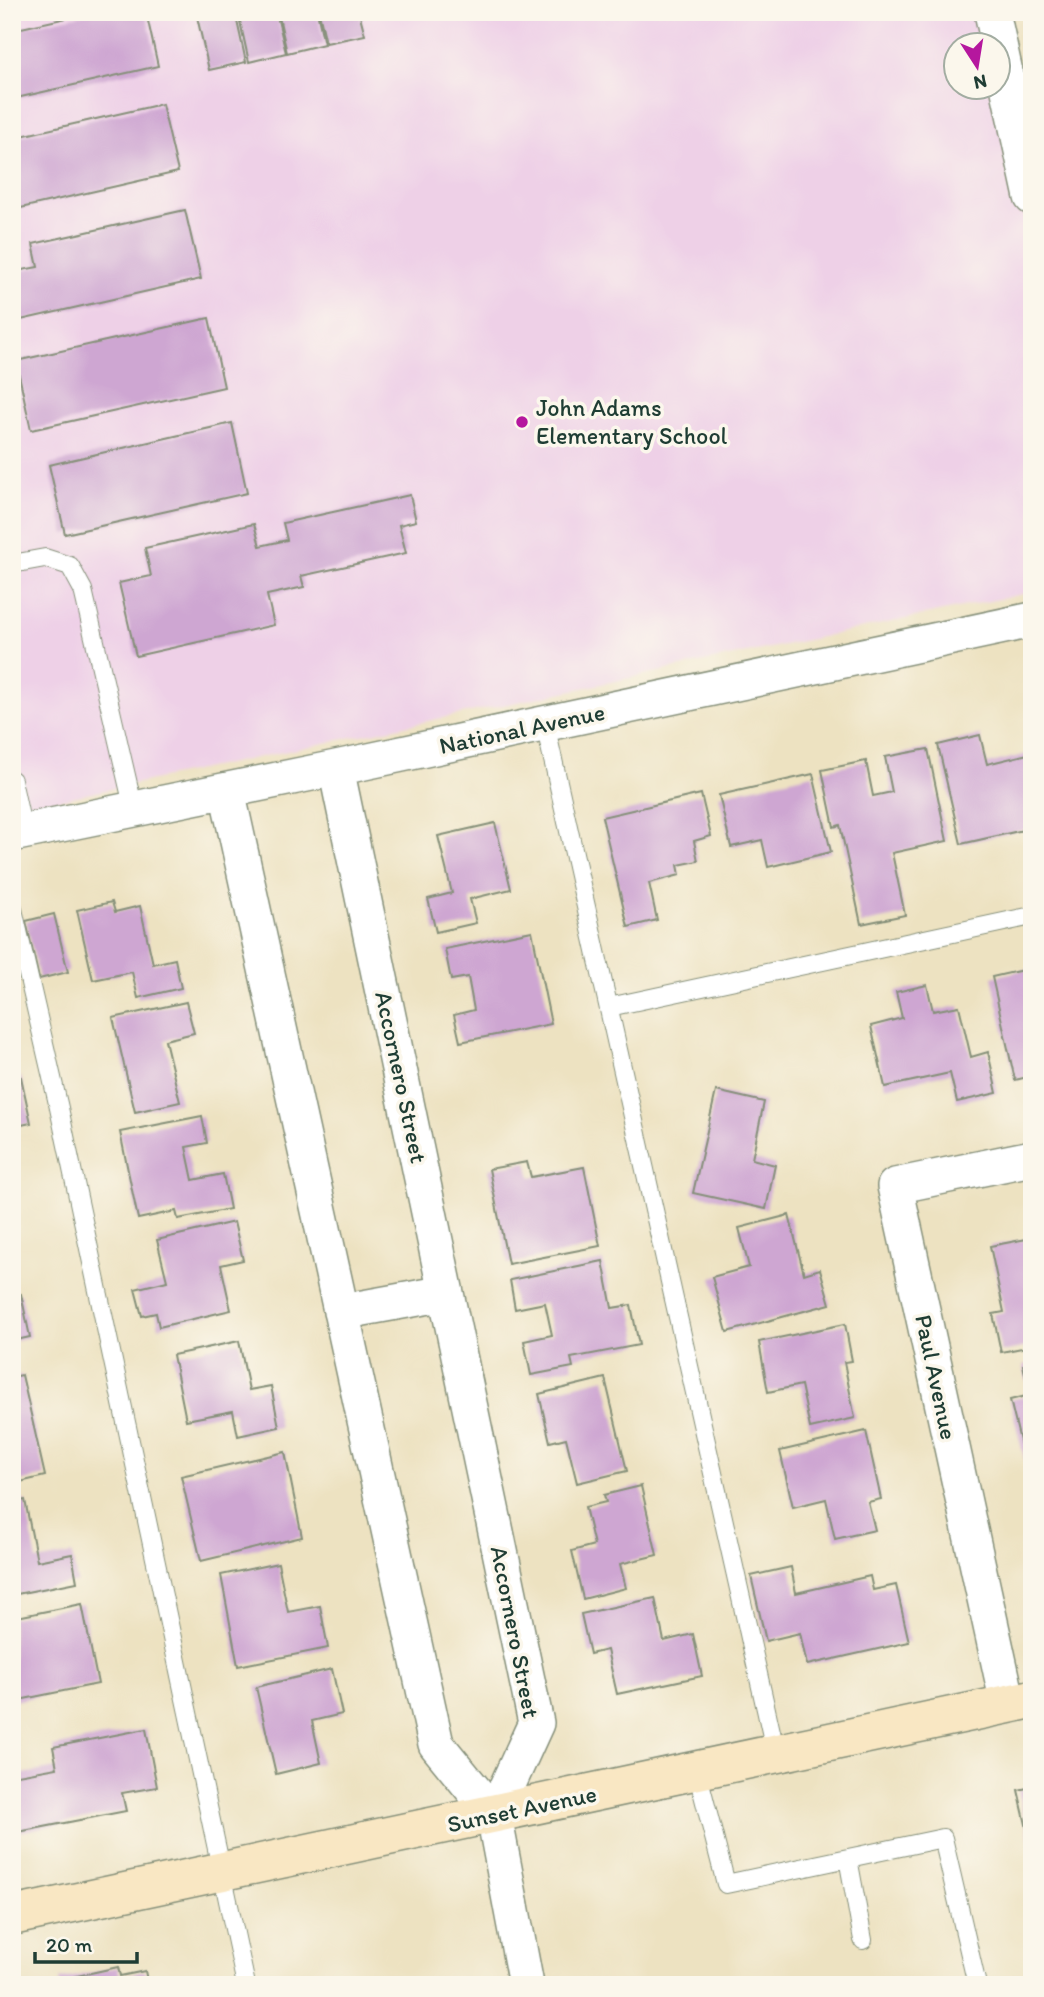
<svg xmlns="http://www.w3.org/2000/svg" width="1044" height="1997" viewBox="0 0 1044 1997" font-family="Itim,sans-serif">
	<style>
		.built { fill: #eed0e7 }
		.building { fill: #cea6d2 }
		.lines { fill: none; stroke-linecap: round; stroke-linejoin: round }
		.lane-casing { stroke: #86907a; stroke-width: 20 }
		.street-casing { stroke: #86907a; stroke-width: 38 }
		.secondary-casing { stroke: #86907a; stroke-width: 41 }
		.lane { stroke: #fff; stroke-width: 18 }
		.street { stroke: #fff; stroke-width: 35 }
		.secondary { stroke: #f9e7c3; stroke-width: 38 }
		.poi-dot { fill: #b5179e; stroke: #fbf7ec; stroke-width: 2.5 }
		.labels { text-anchor: middle; stroke-width: 7; stroke-linejoin: round; paint-order: stroke }
		.poi-label { font-size: 24px; fill: #1f3d34; stroke: #fbf7ec; text-anchor: start }
		.street-label { font-size: 24px; fill: #1f3d34; stroke: #fbf7ec }
	</style>
	<rect width="100%" height="100%" fill="#fbf7ec"/>
	<filter id="ink" filterUnits="userSpaceOnUse"><feTurbulence type="fractalNoise" baseFrequency=".0143" numOctaves="2"/><feDisplacementMap in="SourceGraphic" scale="14" xChannelSelector="R" yChannelSelector="G"/><feConvolveMatrix kernelMatrix="1 2 1 2 8 2 1 2 1" color-interpolation-filters="sRGB"/></filter>
	<filter id="wash" filterUnits="userSpaceOnUse"><feTurbulence type="fractalNoise" baseFrequency=".00686" numOctaves="4" result="noise"/><feDisplacementMap in="SourceGraphic" scale="28" xChannelSelector="R" yChannelSelector="G"/><feGaussianBlur stdDeviation="1.57" result="paint"/><feColorMatrix in="noise" values="0 0 0 0 0 0 0 0 0 0 0 0 0 0 0 0 0 1.4 0 .05"/><feComposite in="paint" operator="in"/></filter>
	<g filter="url(#wash)">
		<rect width="100%" height="100%" fill="#ede2c1"/>
		<!-- built -->
		<path class="built" d="M12 12H979L987 45 956 46V88H996L1032 252V592L12 810Z"/>
		<g id="blocks">
			<!-- building -->
			<path class="building" d="M94 12H146L158 66 12 99V30Z
				M196 12H235L246 62 209 70Z
				M238 12H276L286 53 249 62Z
				M278 12H317L324 44 287 53Z
				M319 12H359L365 35 326 43Z
				M162 104 178 172 12 210V138Z
				M185 210 201 279 12 322V272L38 267 33 244Z
				M209 318 224 387 31 430 16 361Z
				M232 423 247 493 65 534 49 465Z
				M410 495 416 521 399 525 406 553 301 576 304 587 267 595 274 625 136 656 119 583 151 576 145 548 254 524 260 546 287 540 283 523Z
				M980 735 987 764 1032 753V828L961 844 938 745Z
				M928 749 947 841 892 853 905 915 861 924 840 825 834 827 822 770 866 761 873 796 892 792 885 757Z
				M813 774 831 852 768 867 762 840 731 847 719 795Z
				M701 794 711 836 694 841 698 861 678 865 680 875 649 883 657 920 628 927 602 817Z
				M495 823 511 889 470 899 476 923 436 932 428 899 452 893 438 836Z
				M112 902 115 912 140 906 153 964 175 959 181 988 138 998 132 972 93 980 77 910Z
				M54 914 68 972 39 979 26 921Z
				M532 931 551 1024 460 1042 454 1015 474 1010 468 977 451 980 445 949Z
				M1032 968V1076L1015 1080 992 977Z
				M927 985 933 1011 959 1006 971 1057 988 1052 997 1093 957 1102 950 1073 885 1087 871 1026 902 1018 896 992Z
				M186 1002 194 1033 165 1040 180 1102 135 1112 113 1018Z
				M21 1077 31 1123 12 1127V1079Z
				M716 1091 764 1102 752 1159 775 1165 766 1209 693 1193Z
				M202 1116 207 1143 186 1147 193 1180 223 1174 230 1209 178 1219 176 1211 138 1219 120 1132Z
				M527 1162 531 1177 584 1167 600 1246 508 1264 489 1169Z
				M789 1215 804 1274 820 1269 830 1304 727 1332 712 1277 749 1267 739 1228Z
				M234 1222 243 1260 221 1265 231 1310 159 1327 156 1313 142 1316 135 1289 167 1281 157 1240Z
				M1032 1238V1346L1001 1352 993 1314 1004 1312 990 1246Z
				M603 1261 612 1308 631 1305 639 1345 571 1358 573 1367 531 1375 524 1341 552 1335 545 1303 515 1309 510 1280Z
				M21 1294 30 1337 12 1341V1296Z
				M845 1324 852 1361 844 1362 855 1418 810 1428 801 1385 768 1392 759 1342Z
				M239 1341 249 1390 271 1386 279 1427 238 1436 233 1411 186 1420 173 1355Z
				M1032 1363V1486H1031L1010 1400 1030 1395 1023 1365Z
				M22 1375 45 1476 12 1484V1377Z
				M605 1378 627 1471 577 1483 566 1438 550 1442 539 1394Z
				M866 1431 881 1499 868 1502 875 1530 835 1539 826 1499 793 1507 780 1451Z
				M285 1452 302 1537 201 1561 181 1476Z
				M641 1486 657 1555 620 1564 626 1588 583 1599 572 1551 594 1545 585 1507 606 1502 604 1495Z
				M25 1500 37 1561 72 1554 77 1582 12 1595V1503Z
				M278 1563 288 1612 320 1606 328 1648 238 1666 221 1575Z
				M791 1567 796 1593 870 1576 873 1590 896 1585 909 1642 807 1665 800 1633 766 1641 751 1576Z
				M655 1598 664 1641 693 1634 702 1676 617 1694 607 1650 590 1654 581 1614Z
				M82 1604 98 1684 14 1701 12 1618Z
				M332 1669 342 1714 312 1721 321 1763 276 1774 256 1687Z
				M146 1729 157 1787 122 1793 126 1811 18 1832 12 1803V1776L57 1768 53 1747Z
				M1032 1787V1846H1031L1018 1790Z
				M118 1967 120 1976 145 1971 148 1985H60L59 1980Z"/>
		</g>
	</g>
	<g filter="url(#ink)">
		<use href="#blocks" fill-opacity="0" stroke="#86907a" stroke-width="2"/>
		<g class="lines">
			<!-- lane casing -->
			<g class="lane-casing">
				<path id="lane" d="M12 564 45 558 70 566 83 590 134 810
					M545 724 776 1754
					M12 780 23 831
					M12 905 59 1108 246 1985
					M609 1007 1032 916
					M697 1771 726 1884 943 1838 977 1985
					M848 1858 863 1940"/>
			</g>
			<!-- street casing -->
			<g class="street-casing">
				<path id="street" d="M992 12 1032 197
					M336 768 536 1723 494 1815
					M227 791 436 1744 494 1815 526 1985
					M12 834 336 768 1032 620
					M341 1312 446 1293
					M1008 1704 895 1186 1032 1158"/>
			</g>
			<!-- secondary casing -->
			<g class="secondary-casing">
				<path id="secondary" d="M12 1916 1032 1699"/>
			</g>
			<!-- lane -->
			<use href="#lane" class="lane"/>
			<!-- street -->
			<use href="#street" class="street"/>
			<!-- secondary -->
			<use href="#secondary" class="secondary"/>
		</g>
	</g>
	<!-- markers -->
	<circle class="poi-dot" cx="522" cy="422" r="7"/>
	<g class="labels">
		<!-- poi labels -->
		<g class="poi-label">
			<text x="536" y="416">John Adams<tspan x="536" dy="28">Elementary School</tspan></text>
		</g>
		<!-- street labels -->
		<g class="street-label">
			<text transform="translate(522 729) rotate(-12)" y="8">National Avenue</text>
			<text transform="translate(401 1077) rotate(78)" y="8">Accornero Street</text>
			<text transform="translate(936 1377) rotate(78)" y="8">Paul Avenue</text>
			<text transform="translate(515 1632) rotate(79)" y="8">Accornero Street</text>
			<text transform="translate(522 1809) rotate(-12)" y="8">Sunset Avenue</text>
		</g>
	</g>
	<!-- margin -->
	<rect width="1044" height="1997" fill="none" stroke="#fbf7ec" stroke-width="42"/>
	<!-- north arrow -->
	<g transform="translate(977 66) rotate(168)"><circle r="33" fill="#fbf7ec" stroke="#a3ada2" stroke-width="2"/>
	<path d="M0-5L12 26L0 18L-12 26Z" fill="#b5179e"/>
	<text y="-10" font-size="19" font-weight="bold" text-anchor="middle" fill="#1f3d34">N</text>
	</g>
	<!-- scale -->
	<path d="M35 1952v10h102v-10" fill="none" stroke="#1f3d34" stroke-width="3.5"/>
	<text x="46" y="1952" font-size="21" fill="#1f3d34" stroke="#fbf7ec" stroke-width="5" paint-order="stroke">20 m</text>
</svg>
